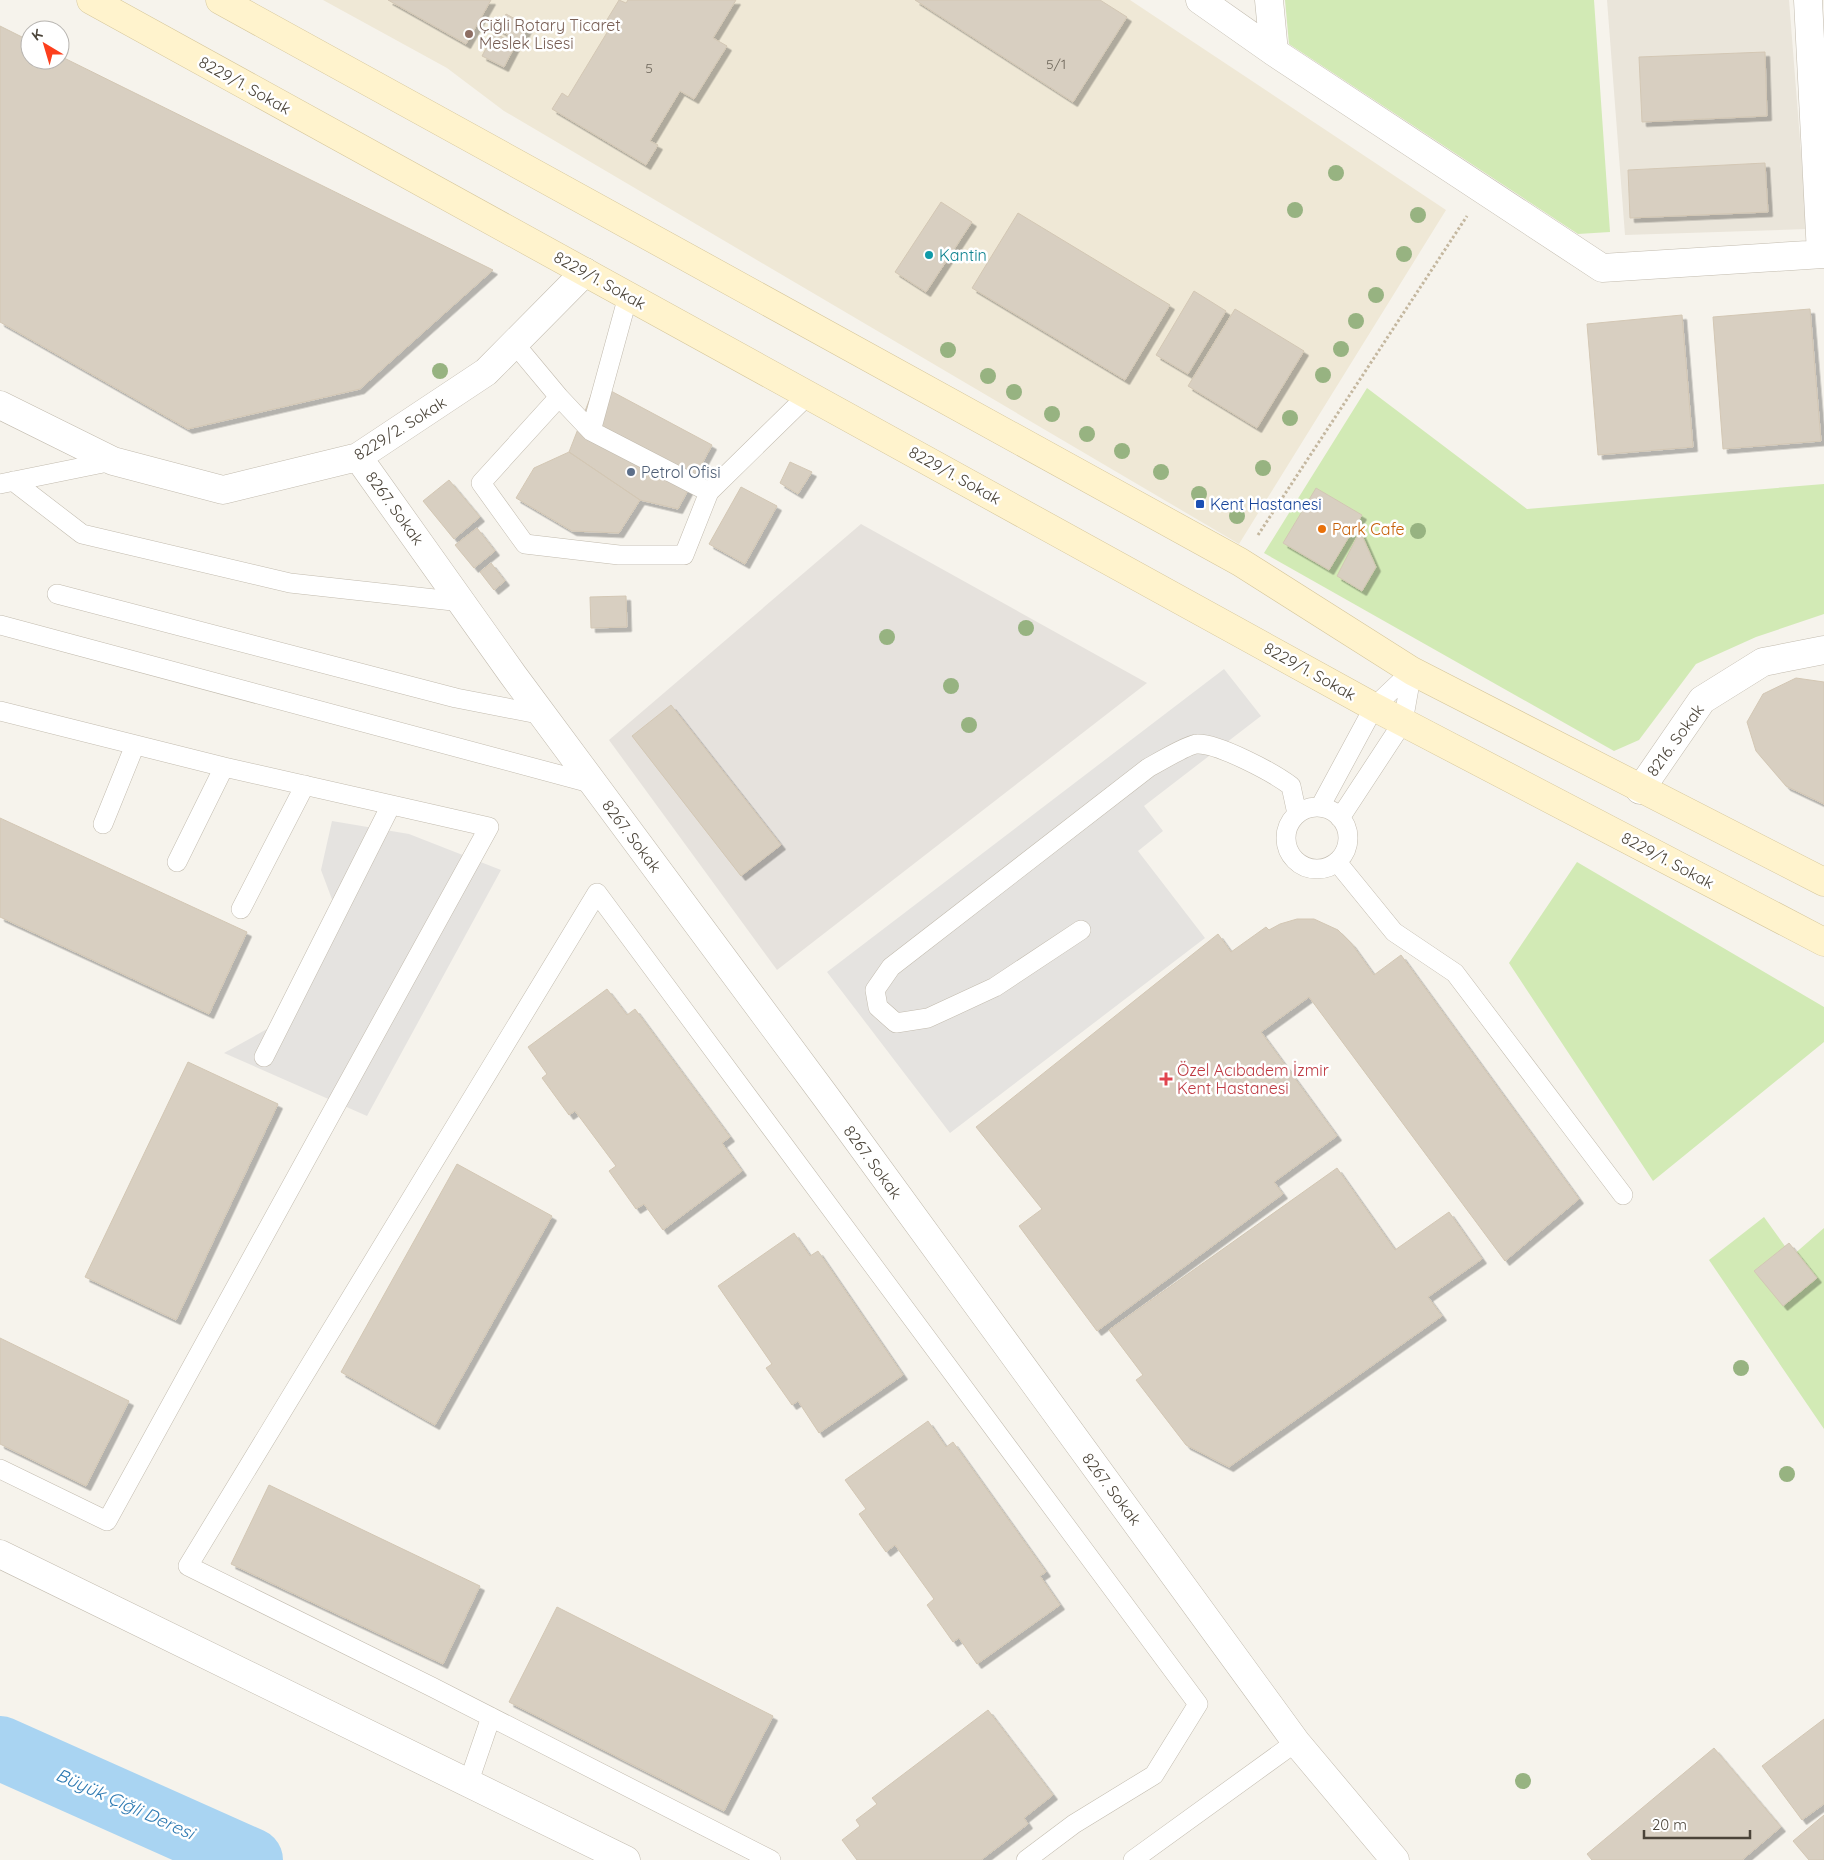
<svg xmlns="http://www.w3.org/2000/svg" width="1824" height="1860" viewBox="0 0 1824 1860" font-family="Quicksand,sans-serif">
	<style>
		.residential { fill: #eae5da }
		.industrial { fill: #e6e2dd }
		.education { fill: #efe8d6 }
		.green { fill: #d2eab5 }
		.parking { fill: #e5e3e0 }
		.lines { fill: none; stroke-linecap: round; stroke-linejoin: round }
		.river { stroke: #a9d4f2; stroke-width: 64 }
		.building { fill: #d8cfc1; stroke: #d3c7b4; filter: url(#shadow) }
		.lane-casing { stroke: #c2bbae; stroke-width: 20 }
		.street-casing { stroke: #c2bbae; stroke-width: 29 }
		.secondary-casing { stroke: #d6c79b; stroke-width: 29 }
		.path { stroke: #c4b79f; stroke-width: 3; stroke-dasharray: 2.5 2.5; stroke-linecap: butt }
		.lane { stroke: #fff; stroke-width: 19 }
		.street { stroke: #fff; stroke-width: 28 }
		.secondary { stroke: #fff3cd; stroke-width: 28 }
		.tree { fill: #97b381 }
		.education-dot { fill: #8d6e63; stroke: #fff; stroke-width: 2 }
		.culture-dot { fill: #0f9aa8; stroke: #fff; stroke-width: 2 }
		.service-dot { fill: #5c6f8a; stroke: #fff; stroke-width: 2 }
		.transit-dot { fill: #1a4fb4; stroke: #fff; stroke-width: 2 }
		.food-dot { fill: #e8710a; stroke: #fff; stroke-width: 2 }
		.health-dot { fill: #e0444e; stroke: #fff; stroke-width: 2 }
		.labels { text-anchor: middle; stroke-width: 5; stroke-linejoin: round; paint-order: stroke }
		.number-label { font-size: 14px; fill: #6e675b }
		.education-label { font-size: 16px; fill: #785e54; stroke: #fff; text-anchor: start }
		.street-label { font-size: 16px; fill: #4b4439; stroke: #fff }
		.culture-label { font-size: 16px; fill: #0d838f; stroke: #fff; text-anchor: start }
		.service-label { font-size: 16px; fill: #4e5e75; stroke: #fff; text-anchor: start }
		.transit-label { font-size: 16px; fill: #164399; stroke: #fff; text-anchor: start }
		.food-label { font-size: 16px; fill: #c56008; stroke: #fff; text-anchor: start }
		.health-label { font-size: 16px; fill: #be3a42; stroke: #fff; text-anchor: start }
		.water-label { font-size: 18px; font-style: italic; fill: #2e7ab2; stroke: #fff }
	</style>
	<defs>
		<filter id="shadow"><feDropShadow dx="4.5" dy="4.5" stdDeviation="0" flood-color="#0004"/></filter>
	</defs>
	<rect width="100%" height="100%" fill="#f6f3ec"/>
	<!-- residential -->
	<path class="residential" d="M1607 0H1789L1807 229 1625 235Z"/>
	<!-- industrial -->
	<path class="industrial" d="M861 524 1147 683 777 970 609 740Z"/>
	<!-- education -->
	<path class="education" d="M323 0H1130L1446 210 1239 544 504 111 447 68Z"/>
	<!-- green -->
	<path class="green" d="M1285 0H1594L1610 232 1578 234 1289 44Z
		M1367 388 1527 509 1824 484V614L1756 637 1696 664 1639 740 1614 751 1264 553Z
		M1577 862 1824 1007V1042L1653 1181 1509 963Z
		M1764 1217 1792 1256 1824 1228V1429L1709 1260Z"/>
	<!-- parking -->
	<path class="parking" d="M1224 669 1261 716 1144 806 1163 831 1138 851 1205 938 950 1133 827 972Z
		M332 821 409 834 501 870 367 1116 224 1053 294 1014 339 918 321 870Z"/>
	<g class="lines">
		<!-- river -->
		<path class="river" d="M0 1748 251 1860"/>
	</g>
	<!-- building -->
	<path class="building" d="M388 0H491L466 44Z
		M619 0 626 3 628 0H736L713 38 727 46 694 99 680 91 650 141 658 145 646 165 552 109 562 93 568 97 611 26 605 23Z
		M915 0H1100L1127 17 1073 102Z
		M506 14 528 26 520 42 498 29Z
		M0 26 30 41V60H60V56L493 270 360 389 188 429 0 322Z
		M494 33 516 44 504 67 482 56Z
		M1765 52 1767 116 1642 122 1639 57Z
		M1765 163 1768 212 1630 218 1628 170Z
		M941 202 972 222 926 292 895 272Z
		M1018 213 1170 305 1125 380 972 288Z
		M1194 291 1226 311 1188 374 1156 355Z
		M1235 309 1304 351 1257 428 1188 386Z
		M1810 309 1821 441 1723 449 1713 317Z
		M1682 315 1693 447 1598 455 1587 324Z
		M596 383 712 445 678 509 640 500 569 452Z
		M569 452 640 500 619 533 572 531 516 498 534 468Z
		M790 462 812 472 798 494 780 483Z
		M449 480 480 517 454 539 423 501Z
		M741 487 777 506 745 564 709 544Z
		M1316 488 1362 515 1329 570 1283 543Z
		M477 528 495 551 474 568 455 545Z
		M1360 531 1376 567 1362 591 1337 576Z
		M491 563 505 581 494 590 480 572Z
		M626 596 627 627 591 628 590 597Z
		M1796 678 1824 682V804L1786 786 1756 751 1747 722 1763 694Z
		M671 705 781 845 741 876 632 736Z
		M0 818 247 932 209 1014 0 917Z
		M1297 919H1314L1338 930 1351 943 1374 975 1401 955 1579 1199 1505 1261 1309 997 1261 1032 1337 1136 1274 1182 1283 1194 1097 1331 1019 1226 1042 1209 976 1127 1218 934 1231 952 1266 927 1269 930 1280 924Z
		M607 989 627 1015 635 1009 730 1137 722 1143 742 1171 663 1230 644 1204 636 1209 609 1171 616 1166 575 1111 569 1115 542 1078 547 1074 528 1047Z
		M188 1062 278 1104 176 1320 85 1277Z
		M457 1164 552 1216 435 1425 341 1372Z
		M1337 1168 1395 1250 1449 1212 1482 1259 1428 1297 1442 1316 1229 1467 1186 1445 1136 1380 1143 1375 1109 1330Z
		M794 1233 810 1256 818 1251 903 1375 819 1433 798 1401 792 1405 766 1368 772 1364 718 1286Z
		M1789 1243 1817 1278 1783 1306 1754 1271Z
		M0 1338 129 1401 86 1486 0 1444Z
		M928 1421 946 1447 953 1442 1046 1572 1040 1576 1060 1605 977 1664 959 1638 953 1642 927 1605 934 1599 895 1545 886 1552 859 1514 866 1509 845 1480Z
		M269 1485 480 1586 443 1664 231 1564Z
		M557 1607 773 1716 724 1811 509 1702Z
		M988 1710 1053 1795 1024 1818 1028 1824 981 1860H857L842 1840 860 1826 856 1820 877 1804 872 1798Z
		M1824 1719V1804L1802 1820 1762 1766Z
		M1714 1748 1781 1827 1742 1860H1592L1587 1854Z
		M1824 1815V1860H1809L1793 1841Z"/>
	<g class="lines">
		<!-- lane casing -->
		<g class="lane-casing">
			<path id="lane" d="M514 343 559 397 591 431 709 492 808 395
				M559 397 481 483 525 544 619 555H684L709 492
				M591 431 628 296
				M13 481 82 534 290 583 462 602
				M0 484 113 461
				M57 594 456 698 543 715
				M0 625 594 784
				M0 711 224 767 489 827 107 1521 0 1469
				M1320 807 1374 707 1412 671
				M1286 838a31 31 0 1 1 62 0a31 31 0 1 1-62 0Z
				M1340 818 1403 722 1412 671
				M103 824 135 745
				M177 862 224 767
				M1337 862 1394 932 1455 973 1623 1195
				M241 909 305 785
				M1081 930 995 987 928 1018 896 1023 878 1007 875 990 891 967 1148 768C1157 763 1189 744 1197 744 1218 743 1274 773 1291 786L1297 814
				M264 1057 391 805
				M468 1784 491 1717
				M771 1860 432 1687 188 1566 597 893 1198 1704 1154 1775 1074 1824 1026 1860
				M1133 1860 1296 1742"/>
		</g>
		<!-- street casing -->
		<g class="street-casing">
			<path id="street" d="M1200 0 1274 52 1602 268 1824 254
				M1269 0 1274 52
				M1808 0 1821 254
				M0 405 113 461 223 490 358 457 486 372 585 272
				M358 457 513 675 826 1097 1296 1742 1395 1860
				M1640 790 1702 700 1763 662 1824 650
				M0 1554 626 1860"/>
		</g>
		<!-- secondary casing -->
		<g class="secondary-casing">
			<path id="secondary" d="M91 0 1374 707 1824 942
				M220 0 1240 562 1412 671 1824 882"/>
		</g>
		<!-- path -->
		<path class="path" d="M1258 535 1467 216"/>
		<!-- lane -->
		<use href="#lane" class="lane"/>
		<!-- street -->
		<use href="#street" class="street"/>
		<!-- secondary -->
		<use href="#secondary" class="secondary"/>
	</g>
	<!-- trees -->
	<g class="tree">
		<circle cx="1336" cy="173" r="8"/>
		<circle cx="1295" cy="210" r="8"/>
		<circle cx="1418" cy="215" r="8"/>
		<circle cx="1404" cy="254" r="8"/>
		<circle cx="1376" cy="295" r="8"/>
		<circle cx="1356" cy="321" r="8"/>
		<circle cx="1341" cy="349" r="8"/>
		<circle cx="948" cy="350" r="8"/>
		<circle cx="440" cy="371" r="8"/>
		<circle cx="1323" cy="375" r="8"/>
		<circle cx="988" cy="376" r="8"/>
		<circle cx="1014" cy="392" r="8"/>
		<circle cx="1052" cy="414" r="8"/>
		<circle cx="1290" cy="418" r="8"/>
		<circle cx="1087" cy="434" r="8"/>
		<circle cx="1122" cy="451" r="8"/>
		<circle cx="1263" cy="468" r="8"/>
		<circle cx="1161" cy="472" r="8"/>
		<circle cx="1199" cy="494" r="8"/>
		<circle cx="1237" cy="516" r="8"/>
		<circle cx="1418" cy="531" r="8"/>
		<circle cx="1026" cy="628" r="8"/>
		<circle cx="887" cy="637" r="8"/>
		<circle cx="951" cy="686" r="8"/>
		<circle cx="969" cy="725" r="8"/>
		<circle cx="1741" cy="1368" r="8"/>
		<circle cx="1787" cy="1474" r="8"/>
		<circle cx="1523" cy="1781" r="8"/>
	</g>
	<!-- markers -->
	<circle class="education-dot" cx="469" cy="34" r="5"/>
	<circle class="culture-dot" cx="929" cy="255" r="5"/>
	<circle class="service-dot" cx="631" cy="472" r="5"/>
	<rect class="transit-dot" x="1195" y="499" width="10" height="10" rx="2.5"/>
	<circle class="food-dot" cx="1322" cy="529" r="5"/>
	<path class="health-dot" d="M1163.5 1071.5h5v5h5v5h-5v5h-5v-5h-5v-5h5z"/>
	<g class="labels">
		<!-- number labels -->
		<g class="number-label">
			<text x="1056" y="69">5/1</text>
			<text x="649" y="73">5</text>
		</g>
		<!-- education labels -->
		<g class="education-label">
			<text x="479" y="31">Çiğli Rotary Ticaret<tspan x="479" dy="18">Meslek Lisesi</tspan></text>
		</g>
		<!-- street labels -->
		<g class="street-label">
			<text transform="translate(245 85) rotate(29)" y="6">8229/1. Sokak</text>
			<text transform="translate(600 280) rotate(29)" y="6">8229/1. Sokak</text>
			<text transform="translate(400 428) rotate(-32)" y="6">8229/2. Sokak</text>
			<text transform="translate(955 475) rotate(29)" y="6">8229/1. Sokak</text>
			<text transform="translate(395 508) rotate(54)" y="6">8267. Sokak</text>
			<text transform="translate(1310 671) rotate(29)" y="6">8229/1. Sokak</text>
			<text transform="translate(1675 740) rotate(-54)" y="6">8216. Sokak</text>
			<text transform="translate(632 836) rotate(53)" y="6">8267. Sokak</text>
			<text transform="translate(1668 860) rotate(28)" y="6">8229/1. Sokak</text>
			<text transform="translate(873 1162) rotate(54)" y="6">8267. Sokak</text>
			<text transform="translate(1112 1489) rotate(53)" y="6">8267. Sokak</text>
		</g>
		<!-- culture labels -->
		<g class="culture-label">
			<text x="939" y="261">Kantin</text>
		</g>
		<!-- service labels -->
		<g class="service-label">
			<text x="641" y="478">Petrol Ofisi</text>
		</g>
		<!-- transit labels -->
		<g class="transit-label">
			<text x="1210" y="510">Kent Hastanesi</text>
		</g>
		<!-- food labels -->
		<g class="food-label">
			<text x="1332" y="535">Park Cafe</text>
		</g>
		<!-- health labels -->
		<g class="health-label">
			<text x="1177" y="1076">Özel Acıbadem İzmir<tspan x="1177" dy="18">Kent Hastanesi</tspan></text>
		</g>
		<!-- water labels -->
		<g class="water-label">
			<text transform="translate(125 1804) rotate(24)" y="6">Büyük Çiğli Deresi</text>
		</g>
	</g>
	<!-- north arrow -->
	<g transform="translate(45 45) rotate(322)"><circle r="24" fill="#ffffff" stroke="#b7b4b0"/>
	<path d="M0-4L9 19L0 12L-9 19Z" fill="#fc3f1d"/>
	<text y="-8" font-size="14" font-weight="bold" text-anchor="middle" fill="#4b4439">K</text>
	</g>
	<!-- scale -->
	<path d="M1644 1830v8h106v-8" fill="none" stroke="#4b4439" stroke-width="2.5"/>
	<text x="1652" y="1830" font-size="15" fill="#4b4439" stroke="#ffffff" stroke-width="4" paint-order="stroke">20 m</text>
</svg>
